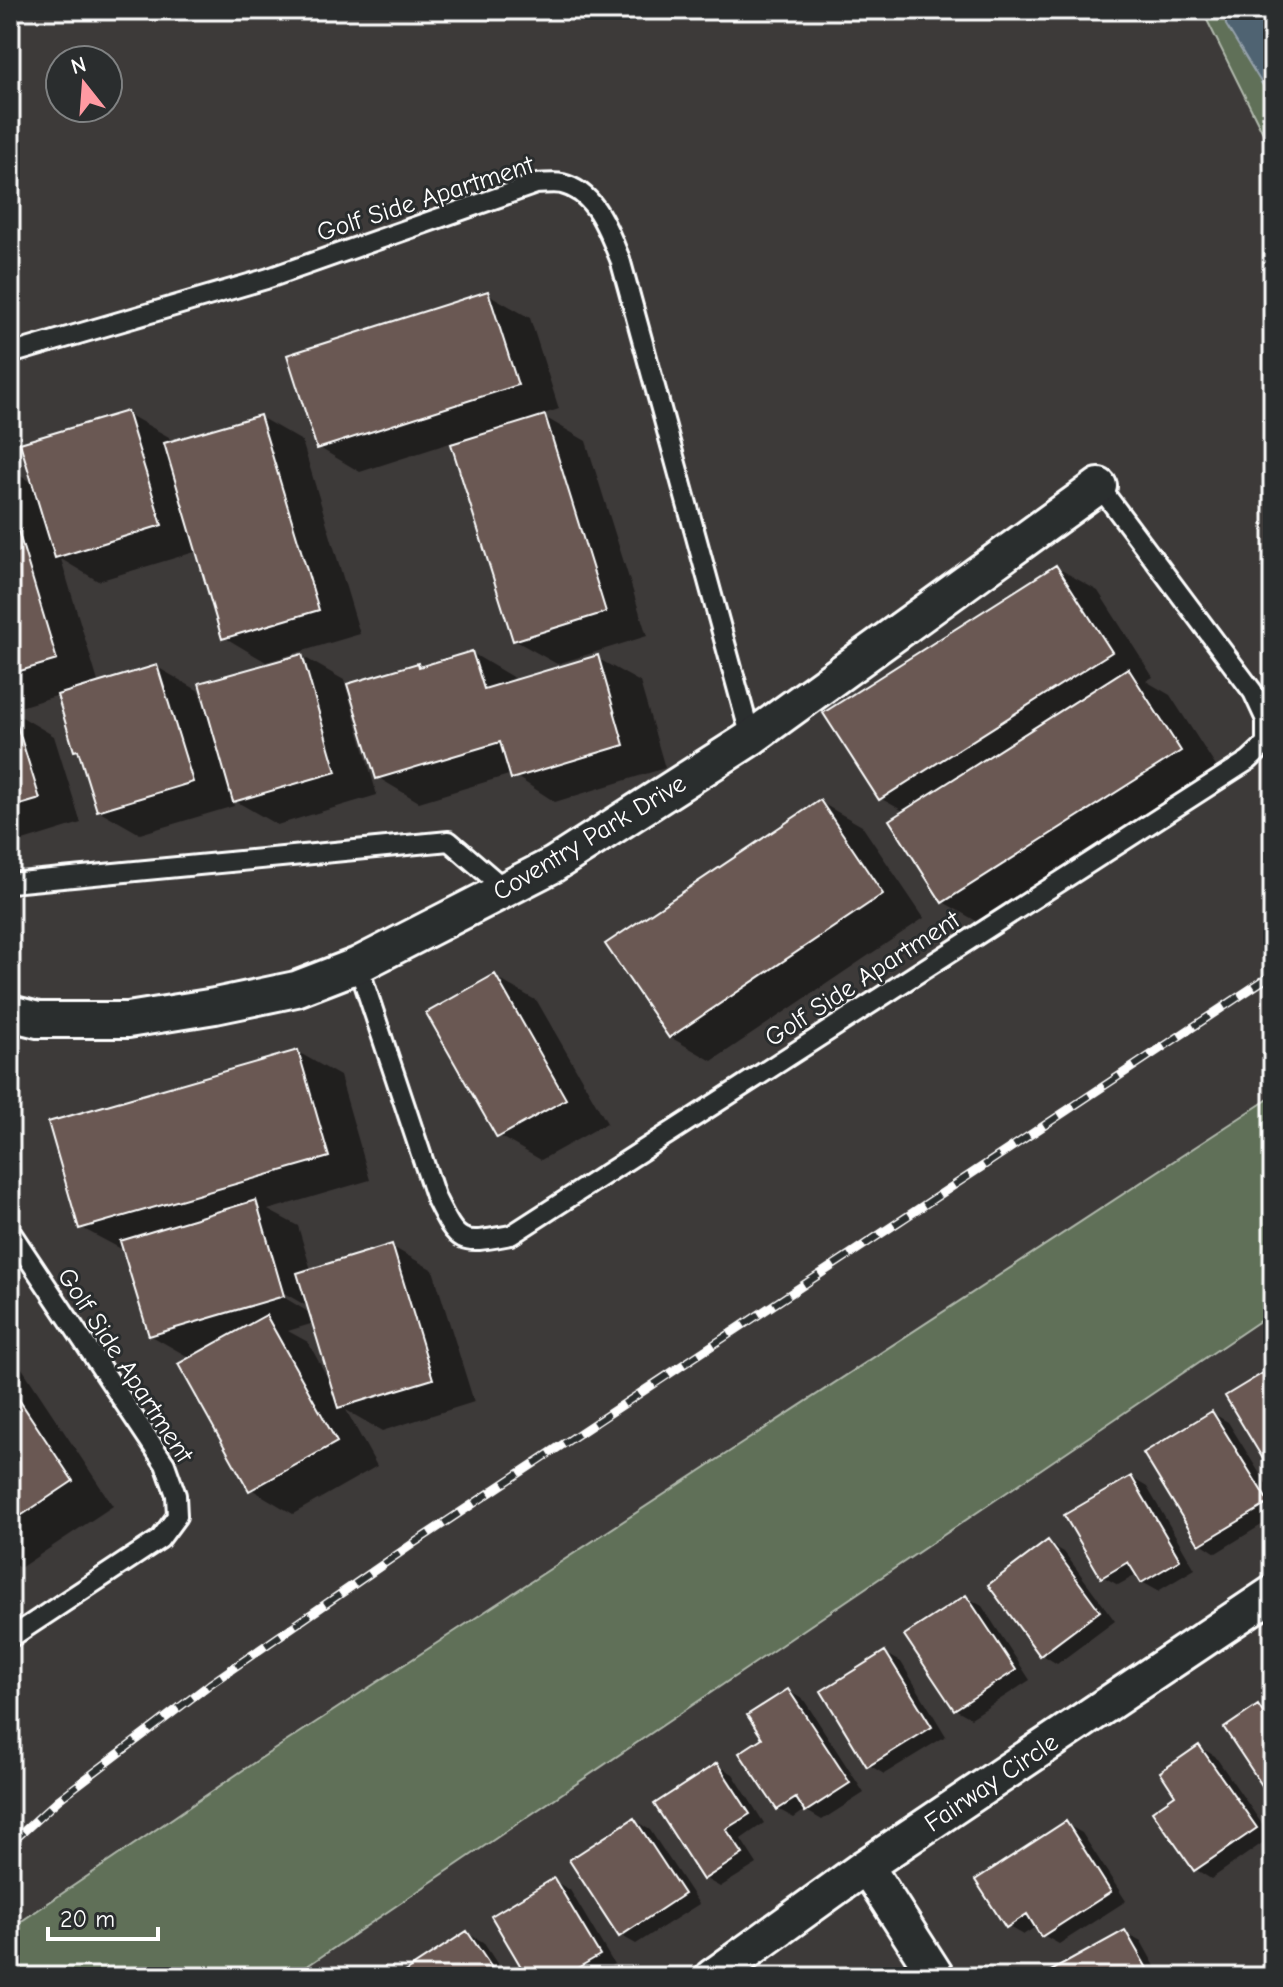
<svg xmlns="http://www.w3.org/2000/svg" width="1283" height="1987" viewBox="0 0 1283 1987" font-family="'Comic Neue',sans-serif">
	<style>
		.green { fill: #607059; stroke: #b0b8ac; stroke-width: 2 }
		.water { fill: #4f6372; stroke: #95a1aa; stroke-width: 2 }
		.shadow { fill: #0007; fill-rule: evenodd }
		.building { fill: #6a5953; stroke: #fff; stroke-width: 2 }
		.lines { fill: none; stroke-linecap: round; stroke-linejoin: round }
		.lane-casing { stroke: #fff; stroke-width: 24 }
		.street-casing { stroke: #fff; stroke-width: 40 }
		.lane { stroke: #2a2d2e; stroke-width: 18 }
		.street { stroke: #2a2d2e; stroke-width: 34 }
		.rail-casing { stroke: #fff; stroke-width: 9 }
		.rail { stroke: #2a2d2e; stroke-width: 6; stroke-dasharray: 18; stroke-linecap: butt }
		.labels { text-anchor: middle; stroke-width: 6; stroke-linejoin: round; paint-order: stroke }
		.street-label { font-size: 26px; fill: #fff; stroke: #2a2d2e }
	</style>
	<rect width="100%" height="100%" fill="#3d3a39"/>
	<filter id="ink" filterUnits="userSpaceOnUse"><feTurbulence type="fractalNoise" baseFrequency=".0125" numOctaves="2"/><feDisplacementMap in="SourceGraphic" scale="16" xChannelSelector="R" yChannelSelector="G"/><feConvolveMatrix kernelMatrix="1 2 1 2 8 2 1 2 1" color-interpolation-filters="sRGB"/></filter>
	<g filter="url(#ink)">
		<!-- green -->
		<path class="green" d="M1202 10H1273V153Z
			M1273 1096V1312L291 1977H10V1929L249 1766Z"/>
		<!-- water -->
		<path class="water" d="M1225 10H1273V102L1226 25Z"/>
		<!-- shadow -->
		<path class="shadow" d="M488 294 530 318 559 409 541 415 586 441 647 636 557 664 514 640 453 442 360 472 318 447Z
			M126 413 169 437 170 443 260 417 302 441 360 634 266 662 224 637 198 551 98 581 61 559 99 685 157 667 199 691 202 701 302 656 344 680 377 795 277 825 232 799 234 806 140 834 98 810 81 753 76 750 59 695 10 710V470L34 484Z
			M1056 567 1098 591 1153 677 1146 681 1170 695 1222 776 985 926 943 902 905 812 880 798Z
			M472 653 514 678 516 682 597 658 640 682 665 768 555 802 512 774 419 802 377 777 417 666 422 668Z
			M10 710 54 736 81 823 10 845Z
			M820 802 862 826 924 918 712 1061 670 1037Z
			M495 977 537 1001 607 1123 541 1160 499 1136Z
			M298 1052 340 1076 370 1180 268 1210 298 1226 311 1270 391 1246 433 1270 474 1402 382 1431 346 1410 377 1466 293 1514 251 1489 192 1359 150 1335 125 1251 80 1227ZM277 1289 310 1308V1313L275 1292ZM314 1323 330 1382 308 1342 288 1331Z
			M10 1350 113 1506 20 1568 10 1562Z
			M1212 1413 1228 1422 1273 1495V1518L1216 1553 1201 1543Z
			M1132 1478 1147 1487 1195 1569 1158 1591 1142 1582 1138 1574 1118 1585 1102 1576Z
			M1048 1543 1064 1552 1115 1621 1057 1664 1041 1654Z
			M966 1597 982 1606 1030 1680 971 1718 955 1709Z
			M885 1653 901 1662 946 1736 884 1774 869 1765Z
			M788 1691 804 1700 864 1793 822 1820 805 1810 794 1818 778 1809 765 1739Z
			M1258 1707 1273 1716V1798Z
			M1199 1747 1215 1756 1271 1837 1211 1879 1195 1869 1178 1795Z
			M717 1765 733 1774 764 1823 741 1839 757 1864 720 1887 704 1878Z
			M634 1820 650 1830 699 1904 636 1944 620 1935Z
			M1066 1824 1082 1833 1126 1901 1059 1944 1043 1935 1037 1926 1023 1935 1007 1926Z
			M554 1881 570 1890 614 1964 592 1977H530Z
			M1125 1932 1141 1941 1161 1977H1044Z
			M467 1933 483 1942 506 1977H409Z"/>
		<!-- building -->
		<path class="building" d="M488 291 518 385 317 449 287 355Z
			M127 411 162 525 55 558 20 443Z
			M260 415 319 610 222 639 164 443Z
			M545 415 606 612 513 641 451 444Z
			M10 504 57 660 10 674Z
			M1056 565 1112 652 879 800 823 713Z
			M472 651 484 689 598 655 624 745 511 779 500 742 376 779 347 684 418 663 419 667Z
			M302 654 336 772 233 802 199 683Z
			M157 665 193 782 97 811 78 750 74 751 57 695Z
			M1128 668 1181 751 942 903 889 820Z
			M12 709 40 799 10 808V710Z
			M820 800 883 894 669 1038 605 944Z
			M495 974 566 1099 497 1138 426 1013Z
			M298 1050 329 1157 79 1229 48 1122Z
			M256 1200 284 1296 149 1336 120 1241Z
			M392 1244 433 1379 338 1408 297 1273Z
			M266 1315 337 1442 249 1491 178 1364Z
			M1273 1367V1473L1272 1474 1225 1396Z
			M10 1386 73 1481 10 1523Z
			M1212 1411 1269 1503 1199 1545 1143 1453Z
			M1131 1476 1180 1560 1141 1583 1128 1562 1101 1578 1064 1515Z
			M1048 1540 1100 1611 1040 1656 988 1585Z
			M966 1595 1016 1670 954 1710 904 1635Z
			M885 1651 932 1727 867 1767 821 1691Z
			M788 1689 850 1783 805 1812 796 1798 777 1810 739 1753 762 1738 747 1715Z
			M1258 1705 1270 1724 1273 1722V1802L1224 1728Z
			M1199 1745 1257 1828 1194 1871 1152 1811 1175 1795 1160 1772Z
			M717 1763 750 1814 726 1829 743 1854 703 1880 654 1804Z
			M634 1818 684 1894 619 1937 569 1860Z
			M1066 1821 1111 1892 1041 1937 1027 1914 1006 1928 975 1880Z
			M554 1878 600 1955 562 1977H527L491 1916Z
			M1125 1930 1152 1977H1040Z
			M467 1931 498 1977H406L403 1973Z"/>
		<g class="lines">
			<!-- lane casing -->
			<g class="lane-casing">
				<path id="lane" d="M10 354 266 279 536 184C544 184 555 182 562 184 596 192 608 231 620 259L751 738
					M10 883 449 841 506 890
					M358 965 436 1199C459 1246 461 1244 511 1235L1249 760 1266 744V720L1253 692 1099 486
					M10 1231 165 1464 176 1495 177 1516 160 1539 10 1638"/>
			</g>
			<!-- street casing -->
			<g class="street-casing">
				<path id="street" d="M10 1013 38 1020H128L215 1006 296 989 358 965 553 865 751 738 1099 486
					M866 1866 937 1977
					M712 1977 866 1866 1273 1593"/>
			</g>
			<!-- lane -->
			<use href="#lane" class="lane"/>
			<!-- street -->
			<use href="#street" class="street"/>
			<!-- rail casing -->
			<g class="rail-casing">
				<path id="rail" d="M10 1844 58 1800 210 1684 414 1543 1273 974"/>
			</g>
			<!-- rail -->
			<use href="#rail" class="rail"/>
		</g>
	</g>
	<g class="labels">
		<!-- street labels -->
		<g class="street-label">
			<text transform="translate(425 198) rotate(-18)" y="9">Golf Side Apartment</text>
			<text transform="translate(589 837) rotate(-31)" y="9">Coventry Park Drive</text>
			<text transform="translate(862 978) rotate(-33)" y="9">Golf Side Apartment</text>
			<text transform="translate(126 1365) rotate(57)" y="9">Golf Side Apartment</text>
			<text transform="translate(991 1782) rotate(-34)" y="9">Fairway Circle</text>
		</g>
	</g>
	<!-- margin -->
	<rect width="1283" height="1987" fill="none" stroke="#2a2d2e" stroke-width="40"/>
	<rect x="20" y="20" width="1243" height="1947" fill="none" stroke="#fff" stroke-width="3" filter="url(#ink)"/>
	<!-- north arrow -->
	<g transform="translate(84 84) rotate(343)"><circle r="38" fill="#2a2d2e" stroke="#7f8182" stroke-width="2"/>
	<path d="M0-6L14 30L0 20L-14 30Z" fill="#ff9aa2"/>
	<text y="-12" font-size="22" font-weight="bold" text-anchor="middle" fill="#ffffff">N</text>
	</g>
	<!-- scale -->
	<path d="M48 1927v12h110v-12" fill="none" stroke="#ffffff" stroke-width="4"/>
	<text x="60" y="1927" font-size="24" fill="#ffffff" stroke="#2a2d2e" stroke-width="6" paint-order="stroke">20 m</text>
</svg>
